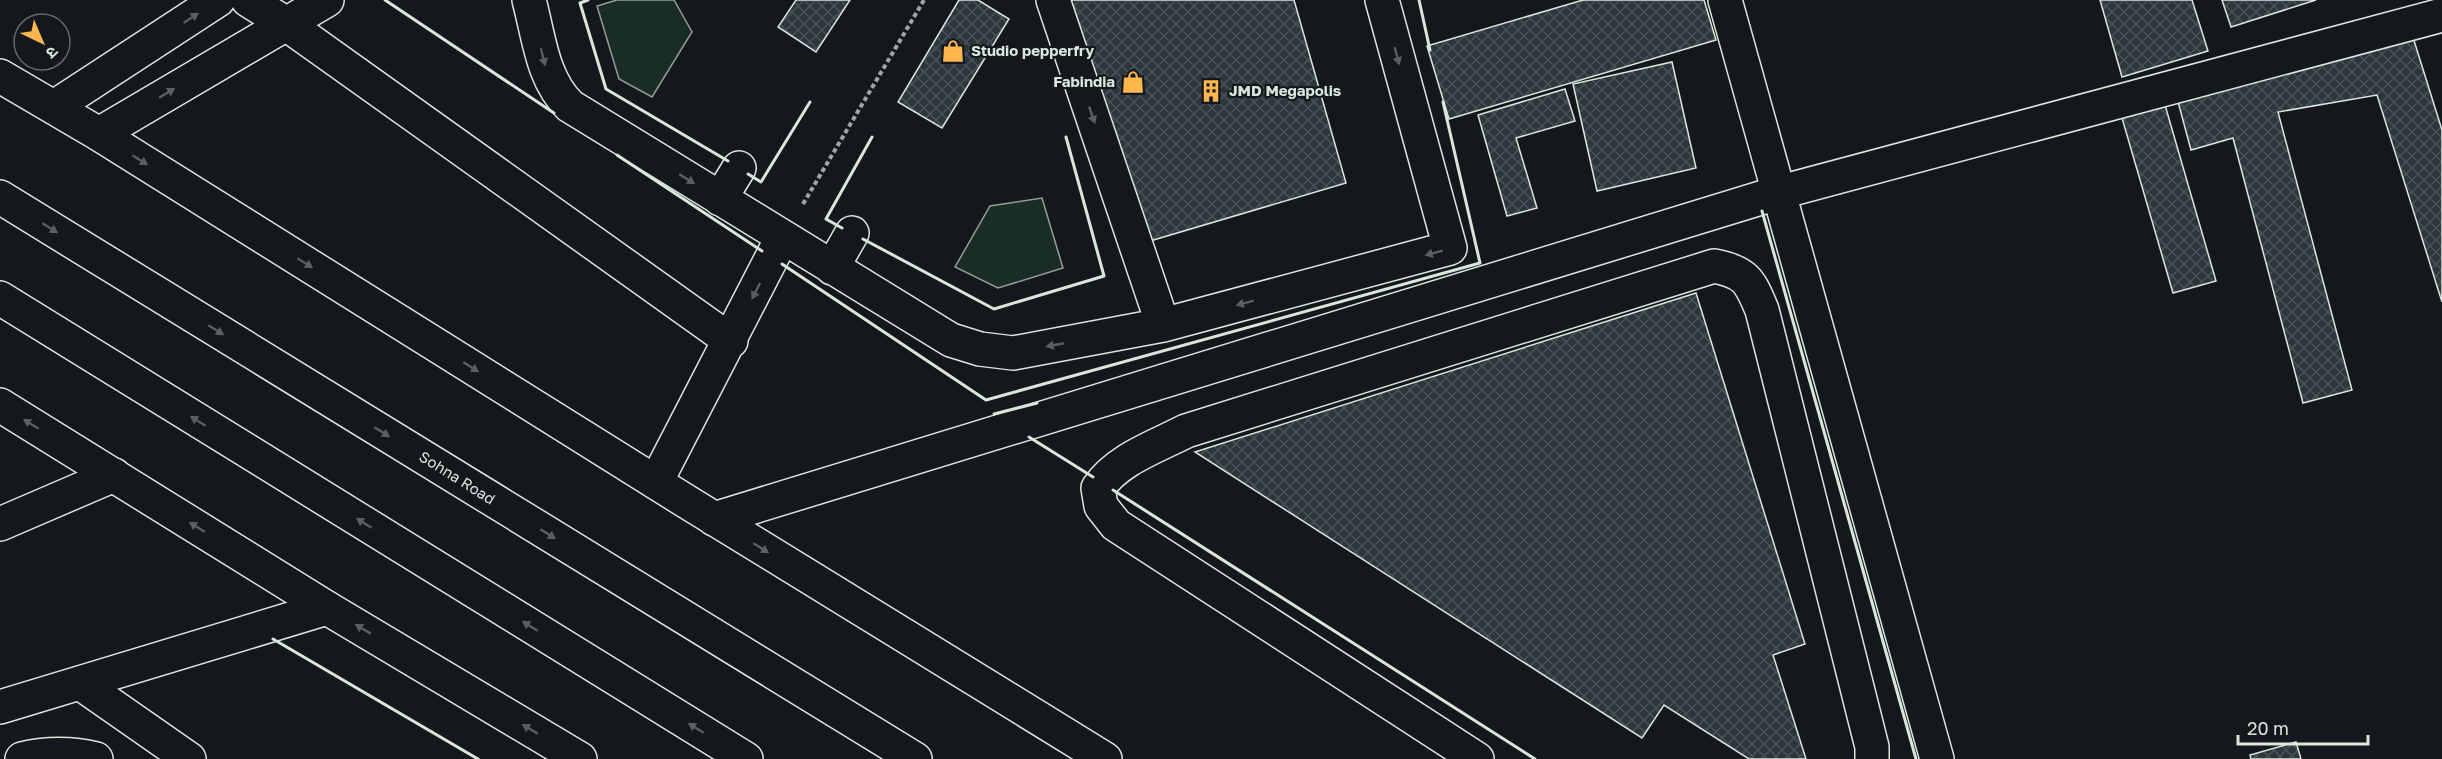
<svg xmlns="http://www.w3.org/2000/svg" width="2442" height="759" viewBox="0 0 2442 759" font-family="'Golos Text','Noto Sans Devanagari',sans-serif">
	<style>
		.grass { fill: #1a2d24; stroke: #939e99; stroke-width: 1.5 }
		.building { fill: url(#building-cross-hatch); stroke: #d8e6dc; stroke-width: 1.5 }
		.lines { fill: none; stroke-linecap: round; stroke-linejoin: round }
		.minor-casing { stroke: #d8e6dc; stroke-width: 36 }
		.major-casing { stroke: #d8e6dc; stroke-width: 36 }
		.highway-casing { stroke: #d8e6dc; stroke-width: 36 }
		.path { stroke: #9da8a2; stroke-width: 4; stroke-dasharray: 4.5 3; stroke-linecap: butt }
		.minor { stroke: #14181c; stroke-width: 33 }
		.major { stroke: #14181c; stroke-width: 33 }
		.highway { stroke: #14181c; stroke-width: 33 }
		.wall { stroke: #d8e6dc; stroke-width: 3 }
		.oneway { fill: #59605f }
		.labels { text-anchor: middle; stroke-width: 4.5; stroke-linejoin: round; paint-order: stroke }
		.poi-label { font-size: 15px; font-weight: bold; fill: #d8e6dc; stroke: #14181c; text-anchor: start }
		.street-label { font-size: 15px; fill: #d8e6dc; stroke: #14181c }
	</style>
	<defs>
		<pattern id="building-cross-hatch" width="8" height="8" patternUnits="userSpaceOnUse" patternTransform="scale(1.5)"><rect width="8" height="8" fill="#2c363c"/><path d="M0 0l8 8M0 8l8-8" fill="none" stroke="#4a5358"/></pattern>
	</defs>
	<rect width="100%" height="100%" fill="#14181c"/>
	<!-- grass -->
	<path class="grass" d="M617 0H674L692 32 652 97 619 79 597 6Z
		M1042 198 1063 268 998 288 955 267 990 206Z"/>
	<!-- building -->
	<path class="building" d="M796 0H850L816 52 778 27Z
		M959 0H978L1009 19 942 128 898 102Z
		M1071 0H1294L1346 183 1150 241Z
		M1583 0H1704L1716 40 1449 119 1427 46Z
		M2100 0H2192L2208 51 2122 77Z
		M2222 0H2316L2231 27Z
		M2411 31 2442 130V302L2377 95 2278 112 2352 390 2303 403 2233 138 2191 150 2177 98Z
		M1672 62 1696 168 1597 191 1573 84Z
		M1565 89 1575 121 1516 138 1537 208 1507 216 1478 115Z
		M2165 105 2216 281 2173 293 2122 118Z
		M1696 293 1805 644 1773 655 1806 759H1749L1664 705 1642 738 1195 452Z
		M2296 742 2301 759H2251L2250 755Z"/>
	<g class="lines">
		<!-- minor casing -->
		<g class="minor-casing">
			<path id="minor" d="M248 0 285 23 731 341
				M529 0C539 37 542 79 570 106L951 340 980 349 1013 353 1163 325 1450 248 1382 0
				M1053 0 1163 325
				M1725 0 1937 759
				M54 107 218 0
				M99 134 327 0
				M720 199 739 168
				M832 268 852 233
				M656 482 782 238
				M714 519 1777 193 2442 15
				M0 524 114 475
				M80 683 189 759
				M0 707 327 608
				M22 759C45 753 73 753 96 759
				M1477 759 1116 525 1101 506 1098 488C1118 459 1155 447 1186 431L1714 266C1746 272 1750 281 1762 310L1872 747V759"/>
		</g>
		<!-- major casing -->
		<g class="major-casing">
			<path id="major" d="M0 76 99 134 684 500 1105 759
				M0 405 327 608 580 759"/>
		</g>
		<!-- highway casing -->
		<g class="highway-casing">
			<path id="highway" d="M0 197 915 759
				M0 298 746 759"/>
		</g>
		<!-- path -->
		<path class="path" d="M803 204 924 0"/>
		<!-- minor -->
		<use href="#minor" class="minor"/>
		<!-- major -->
		<use href="#major" class="major"/>
		<!-- highway -->
		<use href="#highway" class="highway"/>
		<!-- wall -->
		<path class="wall" d="M385 0 554 113
			M588 0 580 3 606 89 728 161
			M1419 0 1430 50
			M617 155 762 251
			M748 174 761 182 810 102
			M1762 211 1916 759
			M842 228 826 219 872 137
			M863 239 994 309 1104 276 1066 137
			M782 264 986 400 1480 263 1443 102
			M994 414 1037 403
			M1029 437 1093 477
			M1113 490 1535 759
			M273 639 478 759"/>
	</g>
	<!-- one-way arrows -->
	<defs><path id="oneway-solid" d="M-6-.8H1V-3.2L6.5 0L1 3.2V.8H-6Z" transform="scale(1.5)"/></defs>
	<g class="oneway">
		<use href="#oneway-solid" transform="translate(191 18) rotate(-33)"/>
		<use href="#oneway-solid" transform="translate(1397 56) rotate(75)"/>
		<use href="#oneway-solid" transform="translate(543 57) rotate(76)"/>
		<use href="#oneway-solid" transform="translate(167 93) rotate(-31)"/>
		<use href="#oneway-solid" transform="translate(1092 115) rotate(71)"/>
		<use href="#oneway-solid" transform="translate(140 160) rotate(32)"/>
		<use href="#oneway-solid" transform="translate(687 179) rotate(32)"/>
		<use href="#oneway-solid" transform="translate(50 228) rotate(32)"/>
		<use href="#oneway-solid" transform="translate(1434 253) rotate(165)"/>
		<use href="#oneway-solid" transform="translate(305 263) rotate(32)"/>
		<use href="#oneway-solid" transform="translate(756 291) rotate(117)"/>
		<use href="#oneway-solid" transform="translate(1245 303) rotate(165)"/>
		<use href="#oneway-solid" transform="translate(216 330) rotate(32)"/>
		<use href="#oneway-solid" transform="translate(1055 345) rotate(169)"/>
		<use href="#oneway-solid" transform="translate(471 367) rotate(32)"/>
		<use href="#oneway-solid" transform="translate(198 421) rotate(-148)"/>
		<use href="#oneway-solid" transform="translate(31 424) rotate(-148)"/>
		<use href="#oneway-solid" transform="translate(382 432) rotate(32)"/>
		<use href="#oneway-solid" transform="translate(364 523) rotate(-148)"/>
		<use href="#oneway-solid" transform="translate(197 527) rotate(-148)"/>
		<use href="#oneway-solid" transform="translate(548 534) rotate(32)"/>
		<use href="#oneway-solid" transform="translate(761 548) rotate(32)"/>
		<use href="#oneway-solid" transform="translate(530 626) rotate(-148)"/>
		<use href="#oneway-solid" transform="translate(363 629) rotate(-149)"/>
		<use href="#oneway-solid" transform="translate(696 728) rotate(-148)"/>
		<use href="#oneway-solid" transform="translate(530 729) rotate(-149)"/>
	</g>
	<!-- icons -->
	<defs>
		<g id="shop-bare" transform="scale(1.8)"><path d="M-5-2.5h2.3a2.7 3.5 0 0 1 5.4 0H5L5.5 6h-11ZM-1.5-2.5h3a1.5 2.3 0 0 0-3 0Z" fill="#ffb74d" stroke="#14181c" stroke-width="2.5" paint-order="stroke"/></g>
		<g id="building-bare" transform="scale(1.8)"><path d="M-4-6H4V6H1V3H-1V6H-4ZM-2.5-4.3h1.7v1.8h-1.7ZM.8-4.3h1.7v1.8H.8ZM-2.5-1h1.7V.8h-1.7ZM.8-1h1.7V.8H.8Z" fill="#ffb74d" stroke="#14181c" stroke-width="2.5" paint-order="stroke"/></g>
	</defs>
	<g fill-rule="evenodd">
		<use href="#shop-bare" x="953" y="51"/>
		<use href="#shop-bare" x="1133" y="82"/>
		<use href="#building-bare" x="1211" y="91"/>
	</g>
	<g class="labels">
		<!-- poi labels -->
		<g class="poi-label">
			<text x="971" y="56">Studio pepperfry</text>
			<text x="1115" y="87" text-anchor="end">Fabindia</text>
			<text x="1229" y="96">JMD Megapolis</text>
		</g>
		<!-- street labels -->
		<g class="street-label">
			<text transform="translate(457 478) rotate(32)" y="5">Sohna Road</text>
		</g>
	</g>
	<!-- north arrow -->
	<g transform="translate(42 42) rotate(136)"><circle r="28" fill="#14181c" stroke="#626a69" stroke-width="1.5"/>
	<path d="M0-4.5L10 22L0 15L-10 22Z" fill="#ffb74d"/>
	<text y="-9" font-size="16" font-weight="bold" text-anchor="middle" fill="#d8e6dc">उ</text>
	</g>
	<!-- scale -->
	<path d="M2238 735v9h130v-9" fill="none" stroke="#d8e6dc" stroke-width="3"/>
	<text x="2247" y="735" font-size="18" fill="#d8e6dc" stroke="#14181c" stroke-width="4.5" paint-order="stroke">20 m</text>
</svg>
